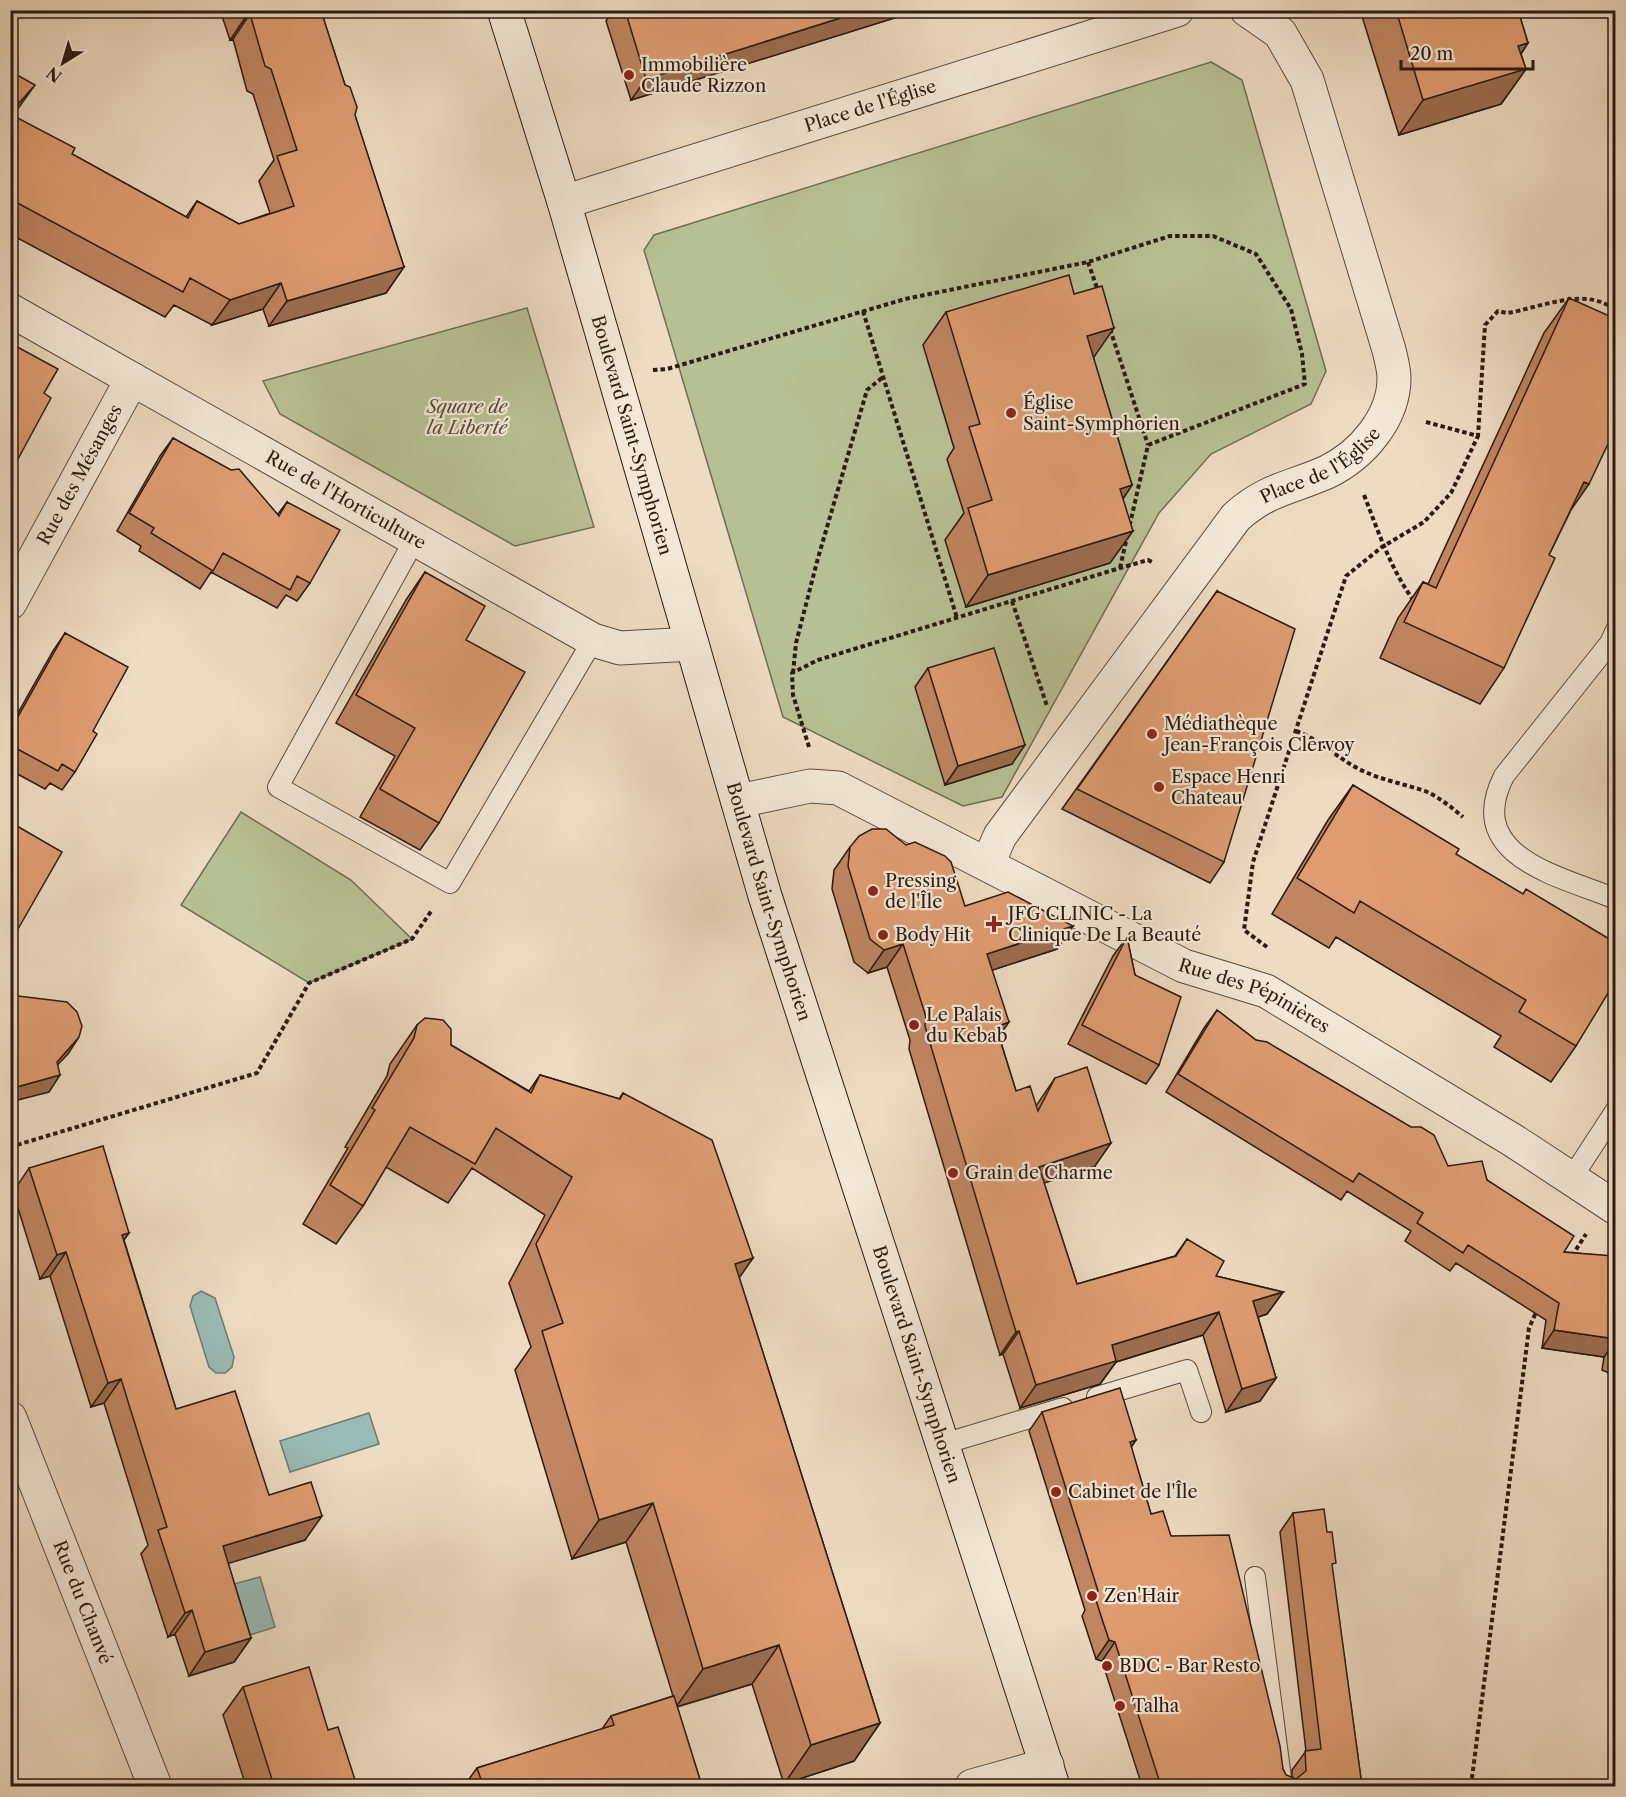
<svg xmlns="http://www.w3.org/2000/svg" width="1626" height="1797" viewBox="0 0 1626 1797" font-family="'Libre Caslon Text',serif">
	<style>
		.green { fill: #b7c094; stroke: #706d52; stroke-width: 1.5 }
		.water { fill: #99bbb5; stroke: #6d7b73; stroke-width: 1.5 }
		.lines { fill: none; stroke-linecap: round; stroke-linejoin: round }
		.service-casing { stroke: #5b4a3d; stroke-width: 22 }
		.minor-casing { stroke: #5b4a3d; stroke-width: 35 }
		.secondary-casing { stroke: #2a1a11; stroke-width: 35 }
		.path { stroke: #2a1a11; stroke-width: 4; stroke-dasharray: 4.5 3; stroke-linecap: butt }
		.service { stroke: #f3e8d7; stroke-width: 20 }
		.minor { stroke: #f3e8d7; stroke-width: 33 }
		.secondary { stroke: #f3e8d7; stroke-width: 33 }
		.wall { fill: #c08661; stroke: #2a1a11; stroke-width: 1.5 }
		.shaded-wall { fill: #9c6d4f; stroke: #2a1a11; stroke-width: 1.5 }
		.building { fill: #df9c71; stroke: #2a1a11; stroke-width: 1.5 }
		.poi-dot { fill: #8f2418; stroke: #f3e8d7; stroke-width: 2 }
		.labels { text-anchor: middle; stroke-width: 4.5; stroke-linejoin: round; paint-order: stroke }
		.poi-label { font-size: 18px; fill: #2a1a11; stroke: #f3e8d7; text-anchor: start }
		.street-label { font-size: 18px; fill: #2a1a11; stroke: #f3e8d7 }
		.park-label { font-size: 18px; font-style: italic; fill: #544c38; stroke: #f3e8d7 }
	</style>
	<rect width="100%" height="100%" fill="#eddbc2"/>
	<filter id="stains"><feTurbulence type="fractalNoise" baseFrequency=".00333" numOctaves="4"/><feColorMatrix values="0 0 0 0 .2 0 0 0 0 .09 0 0 0 0 .02 0 0 0 .5 -.17"/></filter>
	<radialGradient id="worn" r=".72"><stop offset=".6" stop-color="#630" stop-opacity="0"/><stop offset="1" stop-color="#630" stop-opacity=".3"/></radialGradient>
	<!-- green -->
	<path class="green" d="M1211 62 1242 80 1326 371 1311 404 1211 454 1159 513 1002 797 963 806 783 717 644 250 654 235Z
		M527 308 594 527 515 546 280 414 263 381Z
		M241 812 351 880 412 939 309 983 181 905Z"/>
	<!-- water -->
	<path class="water" d="M201 1291 215 1298 234 1357 232 1367 225 1373H216L209 1367 190 1306 193 1296Z
		M369 1413 379 1444 290 1472 280 1441Z
		M260 1577 275 1627 250 1635 234 1584Z"/>
	<g class="lines">
		<!-- service casing -->
		<g class="service-casing">
			<path id="service" d="M415 539 278 787 450 883 593 640
				M1616 630 1610 643 1504 776C1463 857 1560 876 1616 899
				M1571 1179 1616 1110
				M1097 1397 1187 1370 1201 1412
				M943 1444 1063 1408
				M1255 1577 1282 1786"/>
		</g>
		<!-- minor casing -->
		<g class="minor-casing">
			<g id="minor">
				<path id="s1" d="M564 202 1177 10"/>
				<path id="s2" d="M10 310 593 640 620 648 692 644"/>
				<path id="s3" d="M10 603 132 379"/>
				<path id="s4" d="M739 801 810 786 838 788 1184 966 1266 991 1514 1141 1616 1208"/>
				<path id="s5" d="M988 863 1000 836 1236 517C1267 489 1291 488 1327 472 1362 455 1394 418 1394 378 1394 369 1391 359 1389 350L1307 80 1280 33 1247 10"/>
				<path id="s6" d="M10 1418 155 1786"/>
				<path d="M972 1786 1047 1765"/>
			</g>
		</g>
		<!-- secondary casing -->
		<g class="secondary-casing">
			<g id="secondary">
				<path id="s7" d="M504 10 564 202 765 896 1053 1786"/>
			</g>
		</g>
		<!-- path -->
		<path class="path" d="M1088 262 1098 291
			M863 311 957 618
			M1110 329 1148 445
			M653 370 667 369 905 299 1088 262 1170 236H1213L1256 254 1291 309 1302 354 1305 384 1148 445 1130 524
			M1426 422 1478 436 1485 325 1498 311 1507 313C1540 308 1587 285 1616 311
			M1364 495C1379 533 1390 568 1414 601
			M1120 568 1127 537
			M1012 601 1047 706
			M793 673 796 643 818 558 867 390 883 377
			M1296 731C1321 740 1339 760 1363 771 1382 780 1404 784 1425 791 1439 797 1451 807 1463 817
			M809 747 793 695 792 673 818 660 1120 568 1148 560 1154 563
			M1267 947 1244 930 1253 862 1346 576 1382 547 1424 522 1451 493 1478 436
			M10 1147 257 1073 309 983 412 939 432 910
			M1572 1256 1586 1234
			M1471 1786 1529 1328 1537 1310"/>
		<!-- service -->
		<use href="#service" class="service"/>
		<!-- minor -->
		<use href="#minor" class="minor"/>
		<!-- secondary -->
		<use href="#secondary" class="secondary"/>
	</g>
	<!-- wall -->
	<path class="wall" d="M220 10H322V14L404 267 386 293 269 326 263 309 212 325 174 305 165 317 10 234V71L17 110 13 115 72 154 186 217 197 201 239 224 270 213 259 181 274 160 253 94 247 91 233 39 230 40Z
		M614 10H920L631 100 606 21Z
		M1360 10H1518L1528 43 1521 54 1526 69 1501 104 1399 135Z
		M1074 294 1132 485 1123 499 1110 563 966 607 945 540 964 513 947 459 954 448 923 345 946 312Z
		M1569 298 1570 512 1549 555 1504 668 1480 704 1380 658 1398 618 1423 582 1428 584 1544 333Z
		M10 343 44 393 18 459 10 469Z
		M173 438 278 514 287 502 310 583 297 601 286 595 277 608 211 572 200 589 139 551 141 546 117 531 160 456Z
		M425 572 466 640 439 823 420 850 360 817 395 756 336 723 406 600Z
		M1217 591 1224 862 1210 883 1062 809Z
		M65 633 93 731 75 772 62 790 50 783 45 789 10 770V727L53 651Z
		M928 668 1012 764 945 785 915 687Z
		M1353 785 1456 854 1576 1046 1551 1082 1494 1047 1501 1036 1336 937 1329 948 1272 914 1328 820Z
		M850 847 965 906 1073 926 1057 949 992 970 999 1036 1016 1091 1036 1106 1055 1078 1095 1166 1044 1183 1077 1284 1175 1256 1187 1239 1216 1276 1283 1292 1267 1314 1258 1317 1276 1378 1260 1401 1226 1412 1203 1335 1116 1362 1100 1384 1020 1408 1003 1354 1000 1355 993 1332 909 1049 910 1040 887 967 868 973 854 962 832 889 834 870Z
		M1127 937 1135 975 1159 1065 1146 1084 1068 1044 1113 956Z
		M1217 1010 1256 1040 1448 1166 1487 1180 1564 1252 1616 1257V1376L1602 1370 1604 1357 1542 1348 1546 1320 1456 1263 1450 1271 1405 1241 1411 1231 1347 1191 1341 1200 1166 1092 1204 1028Z
		M417 1025 451 1045 529 1091 540 1075 619 1099 623 1093 753 1258 739 1277 880 1723 854 1761 784 1784 752 1684 677 1707 702 1786H464L477 1768 602 1729 611 1716 673 1696 626 1542 572 1559 515 1370 531 1347 509 1283 545 1215 472 1168 448 1203 386 1167 363 1206 336 1244 303 1224 348 1148 345 1147 387 1076 390 1064Z
		M29 1168 124 1240 176 1409 269 1495 305 1540 228 1563 251 1638 234 1662 189 1676 175 1634 168 1637 141 1554 148 1545 104 1403 91 1407 50 1276 40 1279 13 1192Z
		M1042 1412 1136 1440 1131 1447 1151 1514 1171 1536 1286 1775 1292 1778V1770L1306 1751 1280 1532 1293 1513 1332 1569 1362 1786H1142L1102 1661 1096 1659 1082 1616 1085 1610 1029 1431Z
		M243 1687 328 1730 357 1786H246L223 1715Z"/>
	<!-- shaded-wall -->
	<path class="shaded-wall" d="M211 10H219L209 14Z
		M866 10H920L631 100 646 79Z
		M250 14 233 39 230 40 247 15Z
		M1528 43 1507 74 1526 69 1501 104 1399 135 1423 100 1518 46Z
		M35 85 17 110 10 118V113Z
		M404 267 386 293 269 326 287 301Z
		M281 283 263 309 212 325 230 300Z
		M1114 328 1092 360 1087 336Z
		M1584 482 1589 484 1564 520Z
		M1132 485 1110 518 1120 489Z
		M1133 531 1110 563 966 607 988 575Z
		M1025 745 1012 764 945 785 958 766Z
		M1073 926 1057 949 971 977 987 954Z
		M903 944 887 967 868 973 884 950Z
		M1009 1022 993 1045 996 1027Z
		M79 1037 68 1054 45 1078 57 1062Z
		M60 1075 49 1092 10 1102V1092L13 1088Z
		M1111 1143 1095 1166 1023 1190 1039 1167Z
		M129 1233 112 1257 122 1235Z
		M66 1252 50 1276 40 1279 57 1255Z
		M753 1258 726 1297 735 1264Z
		M1283 1292 1267 1314 1237 1324 1253 1301Z
		M1219 1312 1203 1335 1116 1362 1100 1384 1020 1408 1036 1385 1112 1345Z
		M1554 1330 1616 1339V1340L1604 1357 1542 1348Z
		M1019 1331 1003 1354 1000 1355 1016 1332Z
		M1276 1378 1260 1401 1226 1412 1242 1389Z
		M121 1379 104 1403 91 1407 108 1383Z
		M1136 1440 1123 1459 1130 1442Z
		M653 1503 626 1542 572 1559 599 1520Z
		M322 1516 305 1540 207 1570 223 1546Z
		M192 1610 175 1634 168 1637 185 1613Z
		M251 1638 234 1662 189 1676 205 1652Z
		M1109 1640 1115 1642 1102 1661 1096 1659Z
		M779 1645 752 1684 676 1707 703 1669Z
		M880 1723 854 1761 784 1784 811 1745Z"/>
	<!-- building -->
	<path class="building" d="M246 10H322V14L345 85 350 87 357 107 355 115 404 267 287 301 281 283 230 300 190 278 183 292 10 199V114L75 148 72 154 188 218 197 201 239 224 294 206 277 156 297 150 271 69 265 66 250 14 247 15Z
		M625 10H866L646 79Z
		M1396 10H1518L1528 43 1518 46 1526 69 1423 100Z
		M10 71 35 85 10 113Z
		M1069 275 1074 294 1102 286 1114 328 1087 336 1132 485 1120 489 1133 531 988 575 968 508 992 500 969 427 980 424 946 312Z
		M1569 298 1616 319V427L1589 484 1584 482 1549 555 1555 558 1504 668 1404 622 1423 582 1436 588Z
		M10 343 58 369 44 393 51 398 18 459 10 455Z
		M173 438 231 470 239 469 279 516 287 502 340 530 310 583 297 576 290 590 223 553 213 571 151 533 154 528 129 513Z
		M425 572 485 606 466 640 525 672 439 823 380 789 415 728 356 695Z
		M1217 591 1295 629 1224 862 1077 789Z
		M65 633 128 667 93 731 97 734 75 772 62 764 58 771 10 745V731Z
		M994 648 1025 745 958 766 928 668Z
		M1353 785 1459 849 1456 854 1523 894 1526 889 1616 943V980L1576 1046 1519 1012 1526 1000 1360 901 1354 913 1297 878Z
		M10 822 62 852 10 943Z
		M872 829H886L906 845 915 842 945 856 951 862 965 906 1008 892 1073 926 987 954 1009 1022 996 1027 1016 1091 1030 1086 1038 1111 1055 1078 1087 1067 1111 1143 1039 1167 1077 1284 1176 1256 1187 1239 1224 1261 1216 1276 1283 1292 1253 1301 1276 1378 1242 1389 1219 1312 1112 1345 1116 1361 1036 1385 1019 1331 1016 1332 1009 1309 925 1026 926 1017 903 944 884 950 870 939 848 866 850 847 859 836Z
		M1127 937 1135 975 1181 997 1159 1065 1082 1025Z
		M10 995 67 1002 77 1012 82 1026 79 1037 57 1062 60 1075 13 1088 10 1086Z
		M1217 1010 1256 1040 1267 1042 1411 1127H1421L1434 1135 1448 1166 1482 1161 1487 1180 1574 1236 1564 1252 1614 1256 1616 1257V1339L1554 1330 1559 1303 1468 1245 1463 1253 1417 1223 1423 1213 1359 1173 1353 1182 1178 1074Z
		M425 1018 443 1020 451 1029V1045L531 1093 540 1075 620 1099 623 1093 712 1140 753 1258 735 1264 880 1723 811 1745 779 1645 703 1669 653 1503 599 1520 542 1331 563 1323 536 1244 572 1177 496 1128 475 1164 410 1127 363 1206 330 1185 375 1110 372 1108 414 1038 417 1025Z
		M103 1146 129 1233 122 1235 176 1409 235 1391 269 1495 311 1482 322 1516 223 1546 251 1638 205 1652 192 1610 185 1613 158 1530 167 1527 121 1379 108 1383 66 1252 57 1255 29 1168Z
		M1120 1388 1136 1440 1130 1442 1151 1514 1163 1511 1171 1536 1229 1535 1280 1746 1283 1769 1286 1775 1296 1779 1306 1771 1305 1751 1321 1749 1293 1513 1324 1509 1327 1532H1332L1336 1563 1332 1564 1362 1786H1161L1115 1642 1109 1640 1102 1619 1095 1597 1098 1591 1042 1412Z
		M309 1667 328 1730 338 1727 357 1786H274L243 1687Z
		M674 1696 702 1786H469L482 1782 477 1768 614 1725 611 1716Z"/>
	<!-- markers -->
	<g class="poi-dot">
		<circle cx="629" cy="75" r="6"/>
		<circle cx="1011" cy="413" r="6"/>
		<circle cx="1152" cy="734" r="6"/>
		<circle cx="1159" cy="787" r="6"/>
		<circle cx="873" cy="891" r="6"/>
		<path d="M991 915h6v6h6v6h-6v6h-6v-6h-6v-6h6z"/>
		<circle cx="883" cy="935" r="6"/>
		<circle cx="914" cy="1025" r="6"/>
		<circle cx="953" cy="1173" r="6"/>
		<circle cx="1056" cy="1492" r="6"/>
		<circle cx="1092" cy="1596" r="6"/>
		<circle cx="1107" cy="1666" r="6"/>
		<circle cx="1120" cy="1706" r="6"/>
	</g>
	<g class="labels">
		<!-- poi labels -->
		<g class="poi-label">
			<text x="641" y="71">Immobilière<tspan x="641" dy="21">Claude Rizzon</tspan></text>
			<text x="1023" y="409">Église<tspan x="1023" dy="21">Saint-Symphorien</tspan></text>
			<text x="1164" y="730">Médiathèque<tspan x="1164" dy="21">Jean-François Clervoy</tspan></text>
			<text x="1171" y="783">Espace Henri<tspan x="1171" dy="21">Chateau</tspan></text>
			<text x="885" y="887">Pressing<tspan x="885" dy="21">de l'Île</tspan></text>
			<text x="1008" y="920">JFG CLINIC - La<tspan x="1008" dy="21">Clinique De La Beauté</tspan></text>
			<text x="895" y="941">Body Hit</text>
			<text x="926" y="1021">Le Palais<tspan x="926" dy="21">du Kebab</tspan></text>
			<text x="965" y="1179">Grain de Charme</text>
			<text x="1068" y="1498">Cabinet de l'Île</text>
			<text x="1104" y="1602">Zen'Hair</text>
			<text x="1119" y="1672">BDC - Bar Resto</text>
			<text x="1132" y="1712">Talha</text>
		</g>
		<!-- street labels -->
		<g class="street-label">
			<text dy="6" stroke="none"><textPath href="#s1" startOffset="321">Place de l'Église</textPath></text>
			<text dy="6" stroke="none"><textPath href="#s7" startOffset="444">Boulevard Saint-Symphorien</textPath></text>
			<text dy="6" stroke="none"><textPath href="#s5" startOffset="526">Place de l'Église</textPath></text>
			<text dy="6" stroke="none"><textPath href="#s3" startOffset="146">Rue des Mésanges</textPath></text>
			<text dy="6" stroke="none"><textPath href="#s2" startOffset="386">Rue de l'Horticulture</textPath></text>
			<text dy="6" stroke="none"><textPath href="#s7" startOffset="930">Boulevard Saint-Symphorien</textPath></text>
			<text dy="6" stroke="none"><textPath href="#s4" startOffset="566">Rue des Pépinières</textPath></text>
			<text dy="6" stroke="none"><textPath href="#s7" startOffset="1416">Boulevard Saint-Symphorien</textPath></text>
			<text dy="6" stroke="none"><textPath href="#s6" startOffset="198">Rue du Chanvé</textPath></text>
		</g>
		<!-- park labels -->
		<g class="park-label">
			<text x="467" y="413">Square de<tspan x="467" dy="21">la Liberté</tspan></text>
		</g>
	</g>
	<!-- margin -->
	<rect width="1626" height="1797" fill="none" stroke="#eddbc2" stroke-width="36"/>
	<rect x="12" y="12" width="1602" height="1773" fill="none" stroke="#2a1a11" stroke-width="3"/>
	<rect x="18" y="18" width="1590" height="1761" fill="none" stroke="#2a1a11" stroke-width="1.5"/>
	<!-- north arrow -->
	<g transform="translate(63 63) rotate(217)" stroke="#f3e8d7" stroke-width="4.5" paint-order="stroke">
	<path d="M0-4.5L10 22L0 15L-10 22Z" fill="#2a1a11"/>
	<text y="-9" font-size="16" font-weight="bold" text-anchor="middle" fill="#2a1a11">N</text>
	</g>
	<!-- scale -->
	<path d="M1401 60v9h132v-9" fill="none" stroke="#2a1a11" stroke-width="3"/>
	<text x="1410" y="60" font-size="18" fill="#2a1a11" stroke="#f3e8d7" stroke-width="4.5" paint-order="stroke">20 m</text>
	<rect width="100%" height="100%" filter="url(#stains)"/>
	<rect width="100%" height="100%" fill="url(#worn)"/>
</svg>
